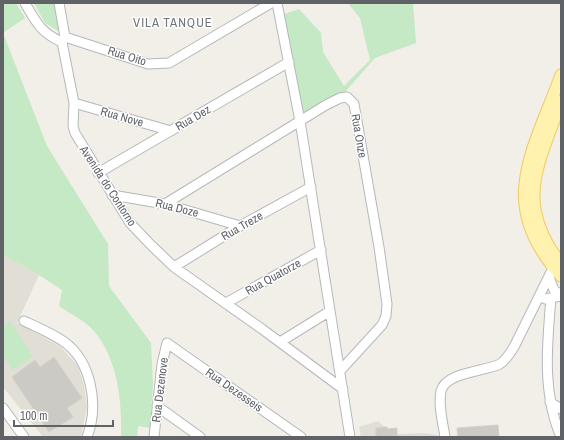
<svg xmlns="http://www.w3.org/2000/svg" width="564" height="440" viewBox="0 0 564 440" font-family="'Archivo Narrow',sans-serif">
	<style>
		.education { fill: #e1ded6 }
		.green { fill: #c5e8c5 }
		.building { fill: #cccac5; stroke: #d6d1c6 }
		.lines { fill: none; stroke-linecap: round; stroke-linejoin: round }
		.minor-casing { stroke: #b5b8bc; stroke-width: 11 }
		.major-casing { stroke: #f2c960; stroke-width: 13 }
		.minor { stroke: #fff; stroke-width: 9 }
		.major { stroke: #fff2af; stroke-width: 11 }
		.labels { text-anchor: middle; stroke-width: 3; stroke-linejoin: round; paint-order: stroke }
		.street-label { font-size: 12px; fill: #5f6368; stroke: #fff }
		.neighbourhood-label { font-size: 13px; letter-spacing: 1px; fill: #70757a; stroke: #fff }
	</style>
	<rect width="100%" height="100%" fill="#f1efe8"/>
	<!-- education -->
	<path class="education" d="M3 255 39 275 17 323 60 346 78 366 84 385 87 406 81 437H43L3 387Z
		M378 421 387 429 397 428V434L425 433 441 436V437H361L359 427Z"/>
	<!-- green -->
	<path class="green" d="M3 3H16L25 18 3 33Z
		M34 3H54L60 32 45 23Z
		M348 3H413L416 43 375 58 345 92 311 111 306 113 302 112 284 14 299 9 321 33 323 52 344 86 370 60 360 18Z
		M3 33 47 146 108 244 109 286 151 343 153 384 150 428 138 426 137 437H121C122 401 118 360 94 331 86 321 70 314 59 306L62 290 39 275 3 255Z
		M10 321 33 357 12 370 3 355V326Z"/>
	<!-- building -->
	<path class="building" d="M54 357 82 398 67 408 73 417 49 432 12 377 35 360 40 367Z
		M498 425 499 437H458L457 428Z
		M387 427V429L397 428V437H376V428Z"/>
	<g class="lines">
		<!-- minor casing -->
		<g class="minor-casing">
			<path id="minor" d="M25 3C36 22 41 33 62 42
				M59 3 65 37 62 42 74 103 73 126 75 133 130 223 151 245 174 267 262 329 343 389
				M277 3 300 121 350 437
				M65 37 148 64 169 63 271 3
				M74 103 171 131
				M98 173 289 62
				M112 195 165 204 240 226
				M165 204 326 105 340 98 347 97 354 104 379 247 387 304 386 316 382 325 340 371
				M174 267 240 226 311 187
				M549 277 554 290 561 295
				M551 298C547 345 542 393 561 437
				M545 299 561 296
				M226 303 321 250
				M24 321C37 327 51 333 63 341 92 361 99 406 87 437
				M280 342 330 311
				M550 402 561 409
				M157 406 200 437
				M3 408 24 437
				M154 437 162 364 167 343 301 437
				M445 437C443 423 438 406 441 391 445 373 483 371 498 365 505 362 510 353 514 347L556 262"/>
		</g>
		<!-- major casing -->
		<g class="major-casing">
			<path id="major" d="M561 75C533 152 495 204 561 276
				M561 101C539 165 513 202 561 264"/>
		</g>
		<!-- minor -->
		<use href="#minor" class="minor"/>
		<!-- major -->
		<use href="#major" class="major"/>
	</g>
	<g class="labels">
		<!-- street labels -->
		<g class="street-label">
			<text transform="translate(127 56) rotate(17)" y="4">Rua Oito</text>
			<text transform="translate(122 117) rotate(16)" y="4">Rua Nove</text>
			<text transform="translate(193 118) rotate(-30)" y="4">Rua Dez</text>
			<text transform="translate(359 136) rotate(80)" y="4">Rua Onze</text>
			<text transform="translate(108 186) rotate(57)" y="4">Avenida do Contorno</text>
			<text transform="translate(177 208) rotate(14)" y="4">Rua Doze</text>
			<text transform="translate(242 226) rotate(-30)" y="4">Rua Treze</text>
			<text transform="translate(273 277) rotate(-29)" y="4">Rua Quatorze</text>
			<text transform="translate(160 390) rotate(-83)" y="4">Rua Dezenove</text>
			<text transform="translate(234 390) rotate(35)" y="4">Rua Dezesseis</text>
		</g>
		<!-- neighbourhood labels -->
		<g class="neighbourhood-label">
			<text x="173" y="27">VILA TANQUE</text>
		</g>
	</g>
	<!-- border -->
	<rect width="564" height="440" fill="none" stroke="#5f6368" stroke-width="8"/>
	<!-- scale -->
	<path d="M14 420v6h99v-6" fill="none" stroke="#5f6368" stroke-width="2"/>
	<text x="20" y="420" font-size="12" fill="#5f6368" stroke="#ffffff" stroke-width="3" paint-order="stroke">100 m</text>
</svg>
